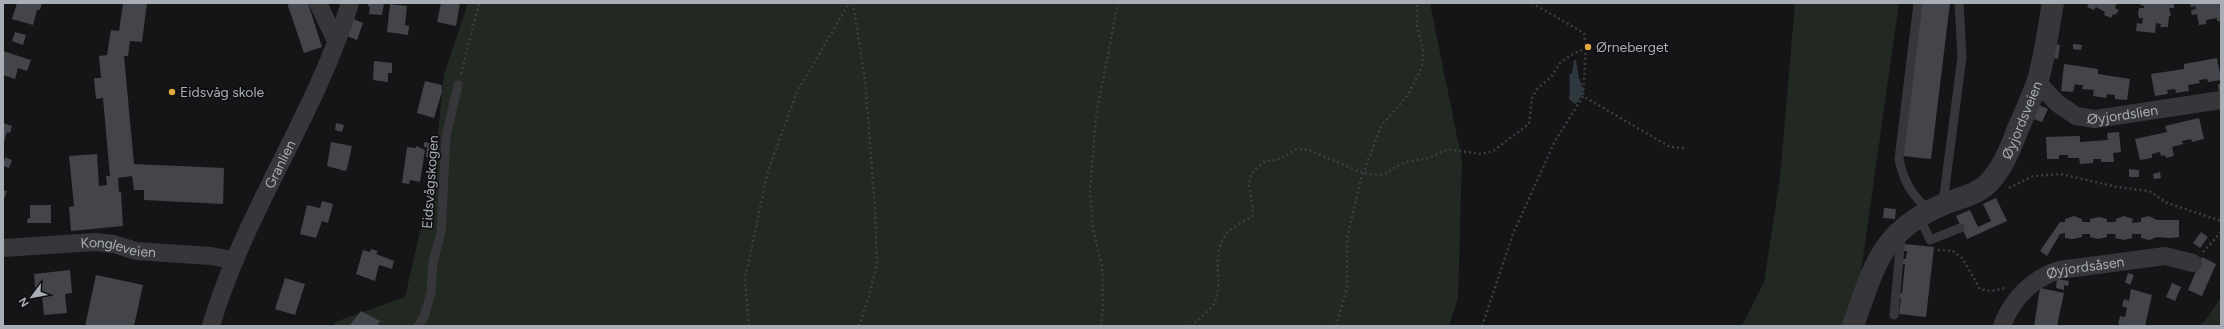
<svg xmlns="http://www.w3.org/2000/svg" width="2224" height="329" viewBox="0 0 2224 329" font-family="Figtree,sans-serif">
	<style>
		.green { fill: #222922 }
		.water { fill: #2f383e }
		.building { fill: #44454a }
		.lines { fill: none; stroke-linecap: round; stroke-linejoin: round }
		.path { stroke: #3d3e42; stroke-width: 2.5; stroke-dasharray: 2 3; stroke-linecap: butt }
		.service { stroke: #37373b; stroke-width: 9 }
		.minor { stroke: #37373b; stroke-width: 18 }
		.tertiary { stroke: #37373b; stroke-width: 22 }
		.poi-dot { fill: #e2a842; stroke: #101012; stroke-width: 1.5 }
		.labels { text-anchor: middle; stroke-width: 3.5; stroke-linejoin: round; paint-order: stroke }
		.poi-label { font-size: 14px; fill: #a8adb6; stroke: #101012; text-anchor: start }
		.street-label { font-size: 14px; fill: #a8adb6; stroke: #101012 }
	</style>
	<rect width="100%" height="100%" fill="#151517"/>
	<!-- green -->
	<path class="green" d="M468 3H1430L1462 161 1458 298 1449 326H334L335 322 405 297 434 171 444 74Z
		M1795 3H1899L1861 272 1843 326H1742L1764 282 1780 178Z
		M2221 297V326H2197L2205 321Z"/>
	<!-- water -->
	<path class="water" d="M1574 60H1576L1579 78 1584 91 1577 103 1575 104 1569 99C1570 96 1570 78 1569 75L1572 73Z"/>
	<!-- building -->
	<path class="building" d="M17 3H42L40 10H37L33 25 12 19Z
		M123 3H147L142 42 130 41 128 56H124L134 164 224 168 223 204 144 200V190H134L132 176 118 178 119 192H121L123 226 71 231 69 207 74 206 69 156 97 154 99 186 107 185 106 176H110L103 98 96 99 94 78H101L99 56 107 55 111 30 119 31Z
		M287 3H308L322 47 304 53Z
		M368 3H384L382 15 369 14 370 7 368 6Z
		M441 3H460L456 26 437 22Z
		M1922 3H1950L1931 159 1903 156Z
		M2089 3H2117L2115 8 2119 10 2115 15 2113 14 2111 18 2104 15 2105 12 2096 7 2094 10 2087 7Z
		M2140 3H2174V8H2169L2171 16H2169L2168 27H2160L2161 24 2156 23 2155 33 2136 31 2137 23 2142 24 2143 18H2139L2138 13 2139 8H2144V6L2140 5Z
		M2190 3H2221V21H2217V18L2206 20V24L2199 25 2197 14 2192 15 2191 10 2196 9 2195 6 2191 7Z
		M390 4 407 6 405 25 409 26 408 35 387 32Z
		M353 19 363 23 357 40 347 36Z
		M15 32 26 35 23 45 12 41Z
		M2053 44 2060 45 2058 59 2051 57Z
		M2073 44 2082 45 2081 50 2073 49Z
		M3 51 31 60 27 71 18 68 15 79 3 75Z
		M2217 58 2221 80 2208 82 2207 79 2199 80 2200 83 2188 85 2189 91 2176 93 2175 89 2167 90 2168 94 2155 96 2151 74 2184 69V64Z
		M374 61 392 63V73H388V82L373 80Z
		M2064 64 2098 69V74L2130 79 2127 100 2115 99V95L2107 94 2106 98 2093 96 2094 90 2082 89 2083 85H2079L2075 84 2073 92 2061 91Z
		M425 81 442 85V92L434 118 417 113Z
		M2218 84H2221V92L2219 93Z
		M2039 105 2048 109 2042 122 2034 119Z
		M2199 118 2204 139 2192 142 2191 139 2182 141 2183 144 2172 147 2174 156 2166 158 2165 155 2161 156 2160 152 2152 154V158L2140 160 2135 139 2167 132 2165 126Z
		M3 123 12 126 10 133 7 132 3 145Z
		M336 123 344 125 342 132 335 130Z
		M2119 132 2121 152 2113 153 2114 162H2101V159H2093V163L2080 164 2079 158H2068V155H2059V159H2047L2046 137 2080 136V142L2108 140 2107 133Z
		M331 142 352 146 347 169 345 171 327 166Z
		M424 142 436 144 435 158 426 157 427 147H424Z
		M416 146 425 150 420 182 410 180 409 184 402 183 407 147 416 148Z
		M5 157 12 160 9 168 3 166Z
		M2129 169 2139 170V177H2129Z
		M2160 172 2161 178 2154 179 2153 174Z
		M3 190 7 191 3 202Z
		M1996 198 2007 221 1967 239 1956 216 1970 210 1978 227 1991 221 1983 204Z
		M322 201 333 204 328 223 322 221 316 238 300 234 307 205 320 208Z
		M30 205H51V223H27L28 218H30Z
		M1884 208 1896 209 1895 219 1883 218Z
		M2074 216 2082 219V222H2090V219L2099 217 2107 219V222H2116V219L2124 216 2133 219 2132 223 2141 222V218L2149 216 2157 220H2179V237L2171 238 2157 237 2149 240 2141 238V234H2132V238L2124 240 2115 238 2116 234H2107V237L2098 239 2090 237V234H2082V237L2073 239 2065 238V233L2060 234 2047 256 2040 251 2060 222H2065V219Z
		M2201 232 2208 237 2200 248 2193 243Z
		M1904 244 1934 247 1926 317 1899 314 1901 298 1899 297V293H1902L1905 264H1903V259H1906L1907 251H1903Z
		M371 249 378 251 376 254 394 261 392 269 379 265 375 281 356 274 363 250 370 252Z
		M2202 257 2216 264 2202 296 2188 290Z
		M70 270 72 293 65 294 67 313 44 315 42 296 36 297 34 274Z
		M2128 273 2134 275 2130 285 2125 282Z
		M96 275 143 285 134 326H85Z
		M285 278 305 284 295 315 275 309Z
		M2057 279 2069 281 2068 286 2064 285V290L2056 288Z
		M2172 283 2181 287 2175 301 2166 297Z
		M2040 288 2064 293 2057 326H2034Z
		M2131 289 2152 295 2145 326H2123L2118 324 2120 316 2125 317 2127 308 2122 306 2124 299 2129 301Z
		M361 311 380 321 377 326H349Z"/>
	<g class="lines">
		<!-- path -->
		<path class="path" d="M853 3 865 80 875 208 877 264 870 292 859 326
			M1532 3 1584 33 1586 48 1583 96
			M461 74 479 3
			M2009 188 2033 176 2061 174 2117 187 2149 191 2167 203 2221 221
			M1938 250 1953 251 1962 258 1980 289 1991 291 2005 288
			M2203 252 2221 232
			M749 326 745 279 768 171 797 92 849 3
			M1101 326 1103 307 1102 266 1093 229 1090 191 1096 116 1118 3
			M1191 326C1199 319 1210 311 1215 302 1224 283 1210 259 1225 236 1230 228 1244 222 1252 216L1253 208 1249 186 1251 174 1265 161 1277 160 1297 149 1309 150 1363 173 1377 175 1387 173 1397 166 1409 161 1429 158 1448 149 1481 154 1493 151 1529 124 1532 98 1537 89 1552 76 1560 63 1571 55 1586 48
			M1336 326 1347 288V238L1361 179 1381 126 1408 95 1422 67 1423 50 1417 26V3
			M1482 326 1513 234 1554 143 1583 96 1670 147 1687 148"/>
		<!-- service -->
		<path class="service" d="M1918 3 1899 159C1903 180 1913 198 1930 210
			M1943 203 1962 57 1959 3
			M1919 216 1930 240 1960 228
			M1894 315 1901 236
			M418 326 424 317 431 292 433 262 441 233 446 137 458 85"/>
		<!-- minor -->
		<g class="minor">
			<path d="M318 3 336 41"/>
			<path id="s1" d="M2037 82 2057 103 2076 116 2095 119 2221 100"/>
			<path id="s2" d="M3 248 95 242 114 244 136 251 211 256 233 260"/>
			<path id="s3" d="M211 326C244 213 315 116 350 3"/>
			<path id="s4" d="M2002 326C2012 299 2032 279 2059 270L2165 256 2193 263"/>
		</g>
		<!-- tertiary -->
		<path class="tertiary" id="s5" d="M1853 326C1874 267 1880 232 1942 205 1960 197 1980 195 1992 179 2004 165 2011 147 2017 131 2024 115 2031 99 2037 83 2045 58 2048 29 2053 3"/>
	</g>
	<!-- markers -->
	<g class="poi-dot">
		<circle cx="1588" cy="47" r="4"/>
		<circle cx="172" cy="92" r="4"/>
	</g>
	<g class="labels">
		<!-- poi labels -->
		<g class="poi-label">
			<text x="1596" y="52">Ørneberget</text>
			<text x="180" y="97">Eidsvåg skole</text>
		</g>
		<!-- street labels -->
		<g class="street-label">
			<text dy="5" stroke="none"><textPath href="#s1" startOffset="99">Øyjordslien</textPath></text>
			<text dy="5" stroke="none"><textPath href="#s5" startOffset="280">Øyjordsveien</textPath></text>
			<text dy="5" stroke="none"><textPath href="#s3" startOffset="176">Granlien</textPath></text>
			<text transform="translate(430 182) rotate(-86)" y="5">Eidsvågskogen</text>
			<text dy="5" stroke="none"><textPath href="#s2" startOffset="116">Kongleveien</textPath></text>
			<text dy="5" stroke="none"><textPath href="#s4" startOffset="109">Øyjordsåsen</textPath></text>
		</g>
	</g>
	<!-- border -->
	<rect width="2224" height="329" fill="none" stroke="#a8adb6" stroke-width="8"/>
	<!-- north arrow -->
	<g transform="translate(32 297) rotate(238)" stroke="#101012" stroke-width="3" paint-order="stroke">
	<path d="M0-3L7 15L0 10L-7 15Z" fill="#a8adb6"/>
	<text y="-6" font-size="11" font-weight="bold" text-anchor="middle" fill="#a8adb6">N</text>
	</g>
</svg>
